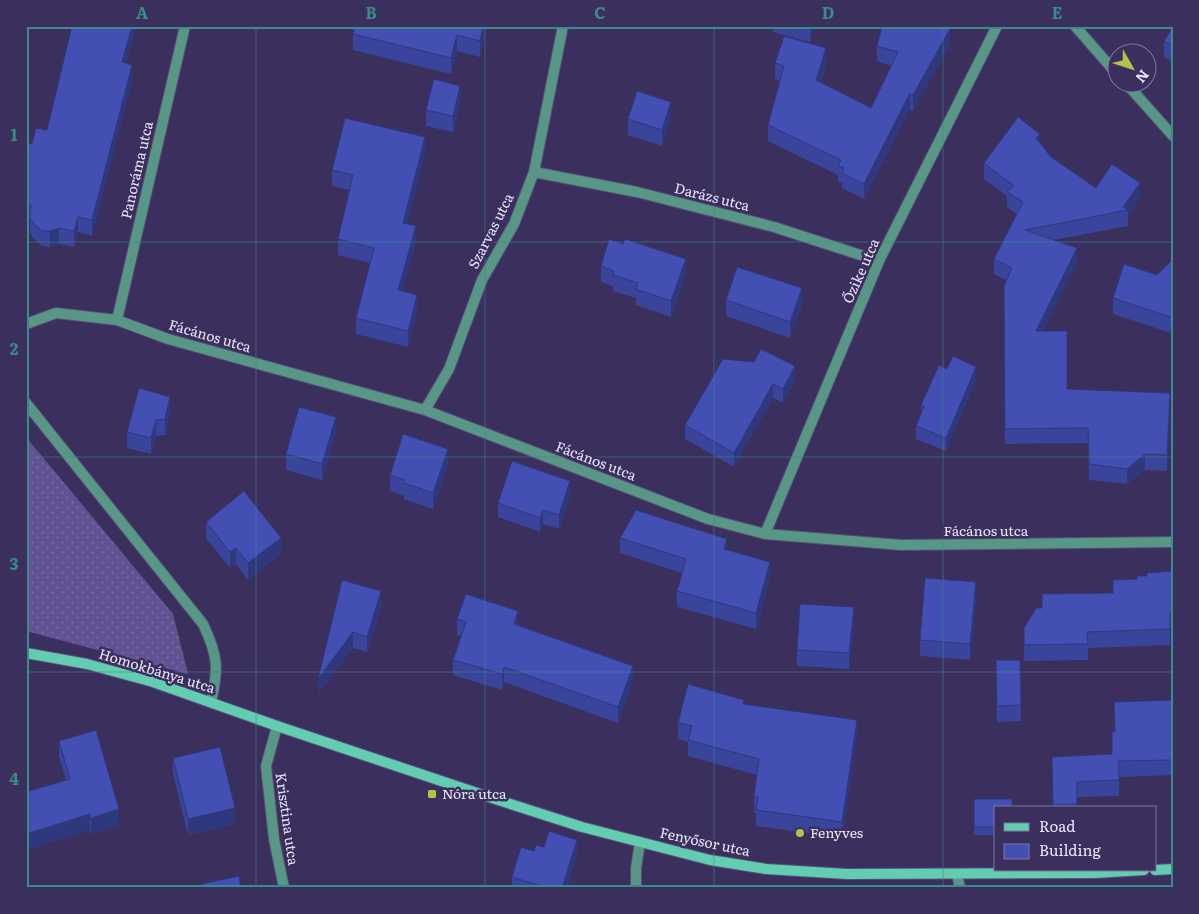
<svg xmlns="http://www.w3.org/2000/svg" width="1199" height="914" viewBox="0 0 1199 914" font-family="Literata,serif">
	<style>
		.grass { fill: url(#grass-dots) }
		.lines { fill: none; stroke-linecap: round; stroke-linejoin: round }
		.street-casing { stroke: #574c77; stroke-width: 12 }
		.secondary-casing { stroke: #574c77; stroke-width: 12 }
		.street { stroke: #589786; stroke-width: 10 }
		.secondary { stroke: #62cdb1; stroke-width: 10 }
		.wall { fill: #3a449a }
		.shaded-wall { fill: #2f377d }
		.building { fill: #434fb3; stroke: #2f377d }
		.grid { fill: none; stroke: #3a8c8a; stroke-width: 1; stroke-opacity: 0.55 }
		.poi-dot { fill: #b7c148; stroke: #3b2f5e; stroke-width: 2 }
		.labels { text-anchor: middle; stroke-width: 5; stroke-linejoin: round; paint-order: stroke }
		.street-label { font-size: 14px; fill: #e8e4fc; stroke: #3b2f5e }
		.poi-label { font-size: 14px; fill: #e8e4fc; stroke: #3b2f5e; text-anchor: start }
		.neatline { fill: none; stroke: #3a8c8a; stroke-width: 2 }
		.grid-label { font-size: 16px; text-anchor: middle; font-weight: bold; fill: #3a8c8a }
	</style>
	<defs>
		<pattern id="grass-dots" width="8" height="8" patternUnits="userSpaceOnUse" patternTransform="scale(1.25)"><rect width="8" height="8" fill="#625294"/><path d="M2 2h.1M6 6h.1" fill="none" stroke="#786ba4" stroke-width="1.8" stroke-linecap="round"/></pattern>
	</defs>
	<rect width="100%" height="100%" fill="#3b2f5e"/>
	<!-- grass -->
	<path class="grass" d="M26 437 173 614 188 674 26 631Z"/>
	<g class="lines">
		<!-- street casing -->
		<g class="street-casing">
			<path id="street" d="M1075 26 1116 73
				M1125 82 1173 136
				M534 172 637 192 774 227 879 261
				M117 320 185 26
				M26 324 56 313 117 320 168 339 425 410 708 519 765 534 901 545 1173 542
				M26 403 203 624C218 656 219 668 211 702
				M425 410 449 369 482 280 514 224 534 172 563 26
				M765 534 879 261 997 26
				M277 726 266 766 274 839 284 888
				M957 874 960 888
				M636 888V868L640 842"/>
		</g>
		<!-- secondary casing -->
		<g class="secondary-casing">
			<path id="secondary" d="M26 653 87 664 153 682 277 726 492 798 582 827 710 860 766 869 847 874 1095 873 1144 870
				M1155 870 1173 869"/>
		</g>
		<!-- street -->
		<use href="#street" class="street"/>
		<!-- secondary -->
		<use href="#secondary" class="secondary"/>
	</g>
	<!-- wall -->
	<path class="wall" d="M72 26H136L126 63 132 80 92 236 78 232 74 247 59 244 50 247 42 246 33 238 30 232V220L26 215V142L32 144 47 130Z
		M353 26H485V33L480 57 457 51 451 74 353 50V34L354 31H353Z
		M773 26H814L810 42 773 32Z
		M882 26H946L950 45 913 111 910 109 864 199 842 188V183L838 182V175L768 141V125L780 81 775 79V63L826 64 821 82 871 108 891 66 877 61V46Z
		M1173 27V62L1164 57V41Z
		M460 102 453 132 426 126V110Z
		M671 118 662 146 628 135V119Z
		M1040 143 1051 157 1096 188 1140 198 1128 216V226L1054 240 1077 263 1043 331 1067 389 1170 409 1167 471 1145 470 1127 484 1089 480 1088 443 1005 444 1004 286 1006 280 994 274V259L1017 214 1007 207V196L984 179V163Z
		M425 153 407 224 416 242 402 291 417 311 408 347 356 334V318L370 263 338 255V239L350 190 332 186V170Z
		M1173 259V332L1171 333 1113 314V298L1157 275Z
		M601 266 686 275 671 317 636 305V298L613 291V286L601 282Z
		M726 300 802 304 790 338 726 316Z
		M723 359 795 380 783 403 773 398 734 467 685 439V425Z
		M947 369 976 380 946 451 916 439V426L921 413V405Z
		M170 413 165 435 156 436 151 454 127 448V432Z
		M336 433 322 480 286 470V454Z
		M448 465 433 509 404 499V496L390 491V475Z
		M570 495 559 529 543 524 540 532 498 517V503Z
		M206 522 281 554 248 580 236 564 230 568 206 538Z
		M620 538 727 550 770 577 756 629 677 607V591L682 573 620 553Z
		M1173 571V628H1170V645L1088 648V660L1024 661V628L1042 608 1113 593V580L1137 579 1147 576Z
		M342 580 381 607 367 652 353 648 318 694Z
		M976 598 970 660 920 656V640Z
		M457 619 518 625 633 681 618 723 504 682 502 690 453 675V660L461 636 457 635Z
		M854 623 849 669 797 666V650Z
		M996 660 1021 705V721L997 722Z
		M1173 700V775L1119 777V796L1077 797V808H1053L1052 757 1112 754 1115 732Z
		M744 704 857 736 842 838 756 826V813L754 812V796L757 775 688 756V742L678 739V723Z
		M59 741 119 825 91 834 90 830 26 850V792L66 780 59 757Z
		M173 758 235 824 188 835 173 774Z
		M974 799 995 808V835H974Z
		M534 851 577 856 567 888H512V877Z"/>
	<!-- shaded-wall -->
	<path class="shaded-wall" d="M132 26H136L122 78V62Z
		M483 26H485V33L480 57V41Z
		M810 26H814L810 42Z
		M950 29V45L913 111V95Z
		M457 35V51L451 74V58Z
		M826 48V64L816 96V80Z
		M132 65V80L92 236V220Z
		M460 86V102L453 132V116Z
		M910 93V109L864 199V184Z
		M671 102V118L662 146V130Z
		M1040 134V149L1036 138Z
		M425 137V153L403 239V223Z
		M1140 183V198L1128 216V210L1123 207Z
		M78 217V232L74 247V231Z
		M416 226V242L398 306V290Z
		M59 228V244L50 247V231Z
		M1077 248V263L1036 346V331Z
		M686 259V275L671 317V301Z
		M802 288V304L790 338V322Z
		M417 295V311L408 347V331Z
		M1173 316V332L1171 333V317Z
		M795 366V380L783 403V389Z
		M976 367V380L946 451V438Z
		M773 384V398L734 467V453Z
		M1170 393V409L1167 471V455Z
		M170 397V413L165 435V419Z
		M336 417V433L322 480V464Z
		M156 420V436L151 454V438Z
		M448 449V465L433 509V493Z
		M1145 454V470L1127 484V469Z
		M570 481V495L559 529V515Z
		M543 510V524L540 532V518Z
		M281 538V554L248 580V563Z
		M727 539V554L724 549Z
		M236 548V564L230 568V552Z
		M770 562V577L756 629V613Z
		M976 582V598L970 660V644Z
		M381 591V607L367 652V637Z
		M854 607V623L849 669V653Z
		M518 611V627L514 624Z
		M353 632V648L318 694V679Z
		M633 666V681L618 723V707Z
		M504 667V682L502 690V674Z
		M857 720V736L842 838V822Z
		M235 808V824L188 835V819Z
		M119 809V825L91 834V818Z
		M90 814V830L26 850V834Z
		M577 840V856L567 888H562Z"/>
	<!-- building -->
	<path class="building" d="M72 26H132L122 62 132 65 92 220 78 217 74 231 59 228 50 231H42L33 223 30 217 31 206 26 199V142L32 144 36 128 47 130Z
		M355 26H483L480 41 457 35 451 58 353 34Z
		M882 26H945L950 29 913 95 910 93 864 184 842 173 844 168 838 166 841 160 768 125 784 66 775 63 784 36 826 48 816 80 871 108 898 52 877 46Z
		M1173 27V46L1164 41Z
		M434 79 460 86 453 116 426 110Z
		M637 91 671 102 662 130 628 119Z
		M1018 117 1040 134 1036 138 1051 157 1096 188 1112 164 1140 183 1123 207 1128 210 1025 230 1077 248 1036 331H1067V389L1170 393 1167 455 1145 454 1127 469 1089 464 1088 428 1005 429 1004 286 1012 268 994 259 1023 202 1007 192 1014 186 984 163Z
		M345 118 425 137 403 223 416 226 398 290 417 295 408 331 356 318 374 248 338 239 353 175 332 170Z
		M609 239 623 244 625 239 686 259 671 301 636 289 638 283 613 275 614 271 601 266Z
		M1173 259V316L1171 317 1113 298 1124 264 1157 275Z
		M737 267 802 288 790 322 726 300Z
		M761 349 795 366 783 389 773 384 734 453 685 425 723 359 754 362Z
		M953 356 976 367 946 438 916 426 924 406 921 405 939 365 947 369Z
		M139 388 170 397 165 419 156 420 151 438 127 432Z
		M299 407 336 417 322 464 286 454Z
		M403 434 448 449 433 493 404 483 405 480 390 475Z
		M512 461 570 481 559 515 543 510 540 518 498 503Z
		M244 491 281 538 248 563 236 548 230 552 206 522Z
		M636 510 727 539 724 549 770 562 756 613 677 591 686 559 620 538Z
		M1173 571V612H1170V629L1087 632 1088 644 1024 645V628L1036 608H1042V594L1113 593V580L1137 579V576H1147V573Z
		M925 578 976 582 970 644 920 640Z
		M342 580 381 591 367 637 353 632 318 679Z
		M466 594 518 611 514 624 633 666 618 707 504 667 502 674 453 660 466 622 457 619Z
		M800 604 854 607 849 653 797 650Z
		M996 660H1020L1021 705 997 706Z
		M688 684 744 700 743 704 857 720 842 822 756 810 758 797 754 796 759 759 688 740 692 726 678 723Z
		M1173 700V760L1119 761V780L1077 782V804L1053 805 1052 757 1112 754V732H1115L1114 702Z
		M96 730 119 809 91 818 90 814 26 834V792L70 779 59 741Z
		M220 747 235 808 188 819 173 758Z
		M974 799H1012V808H995V827H974Z
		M549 831 577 840 562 888H547L512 877 521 847 534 851 536 845 544 847Z
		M239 876 241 888H203L202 884Z"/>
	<!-- grid -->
	<path class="grid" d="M256 26V888M485 26V888M714 26V888M943 26V888M26 242H1173M26 457H1173M26 672H1173"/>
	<!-- markers -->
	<g class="poi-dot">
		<rect x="427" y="789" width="10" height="10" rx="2.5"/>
		<circle cx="800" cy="833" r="5"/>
	</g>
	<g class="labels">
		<!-- street labels -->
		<g class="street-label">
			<text transform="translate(137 170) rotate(-77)" y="5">Panoráma utca</text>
			<text transform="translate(712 197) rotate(14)" y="5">Darázs utca</text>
			<text transform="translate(491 231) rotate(-63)" y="5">Szarvas utca</text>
			<text transform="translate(861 271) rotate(-66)" y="5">Őzike utca</text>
			<text transform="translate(210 336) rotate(16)" y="5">Fácános utca</text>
			<text transform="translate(596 461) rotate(21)" y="5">Fácános utca</text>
			<text x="986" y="536">Fácános utca</text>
			<text transform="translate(157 671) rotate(17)" y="5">Homokbánya utca</text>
			<text transform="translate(287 819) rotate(82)" y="5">Krisztina utca</text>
			<text transform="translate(705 842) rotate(12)" y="5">Fenyősor utca</text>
		</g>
		<!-- poi labels -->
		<g class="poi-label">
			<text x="442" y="799">Nóra utca</text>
			<text x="810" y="838">Fenyves</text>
		</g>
	</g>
	<!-- border -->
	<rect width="1199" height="914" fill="none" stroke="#3b2f5e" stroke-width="55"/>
	<!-- legend -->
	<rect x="994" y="806" width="162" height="65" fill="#3b2f5e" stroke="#80779d"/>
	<rect x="1004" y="823" width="25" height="8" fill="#62cdb1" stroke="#80779d"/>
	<text x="1039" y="832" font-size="15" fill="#e8e4fc">Road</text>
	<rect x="1004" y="844" width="25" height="15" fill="#434fb3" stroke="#80779d"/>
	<text x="1039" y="856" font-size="15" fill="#e8e4fc">Building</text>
	<!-- north arrow -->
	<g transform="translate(1132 68) rotate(129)"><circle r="24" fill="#3b2f5e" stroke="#80779d"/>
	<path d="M0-4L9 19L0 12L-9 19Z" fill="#b7c148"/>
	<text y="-8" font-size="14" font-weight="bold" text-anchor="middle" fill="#e8e4fc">N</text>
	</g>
	<rect x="28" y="28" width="1144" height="858" class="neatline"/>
	<g class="grid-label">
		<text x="142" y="19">A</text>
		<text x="371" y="19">B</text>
		<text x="600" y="19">C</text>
		<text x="828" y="19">D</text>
		<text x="1057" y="19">E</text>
		<text x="14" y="141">1</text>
		<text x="14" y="355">2</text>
		<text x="14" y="570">3</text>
		<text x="14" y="785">4</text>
	</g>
</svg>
